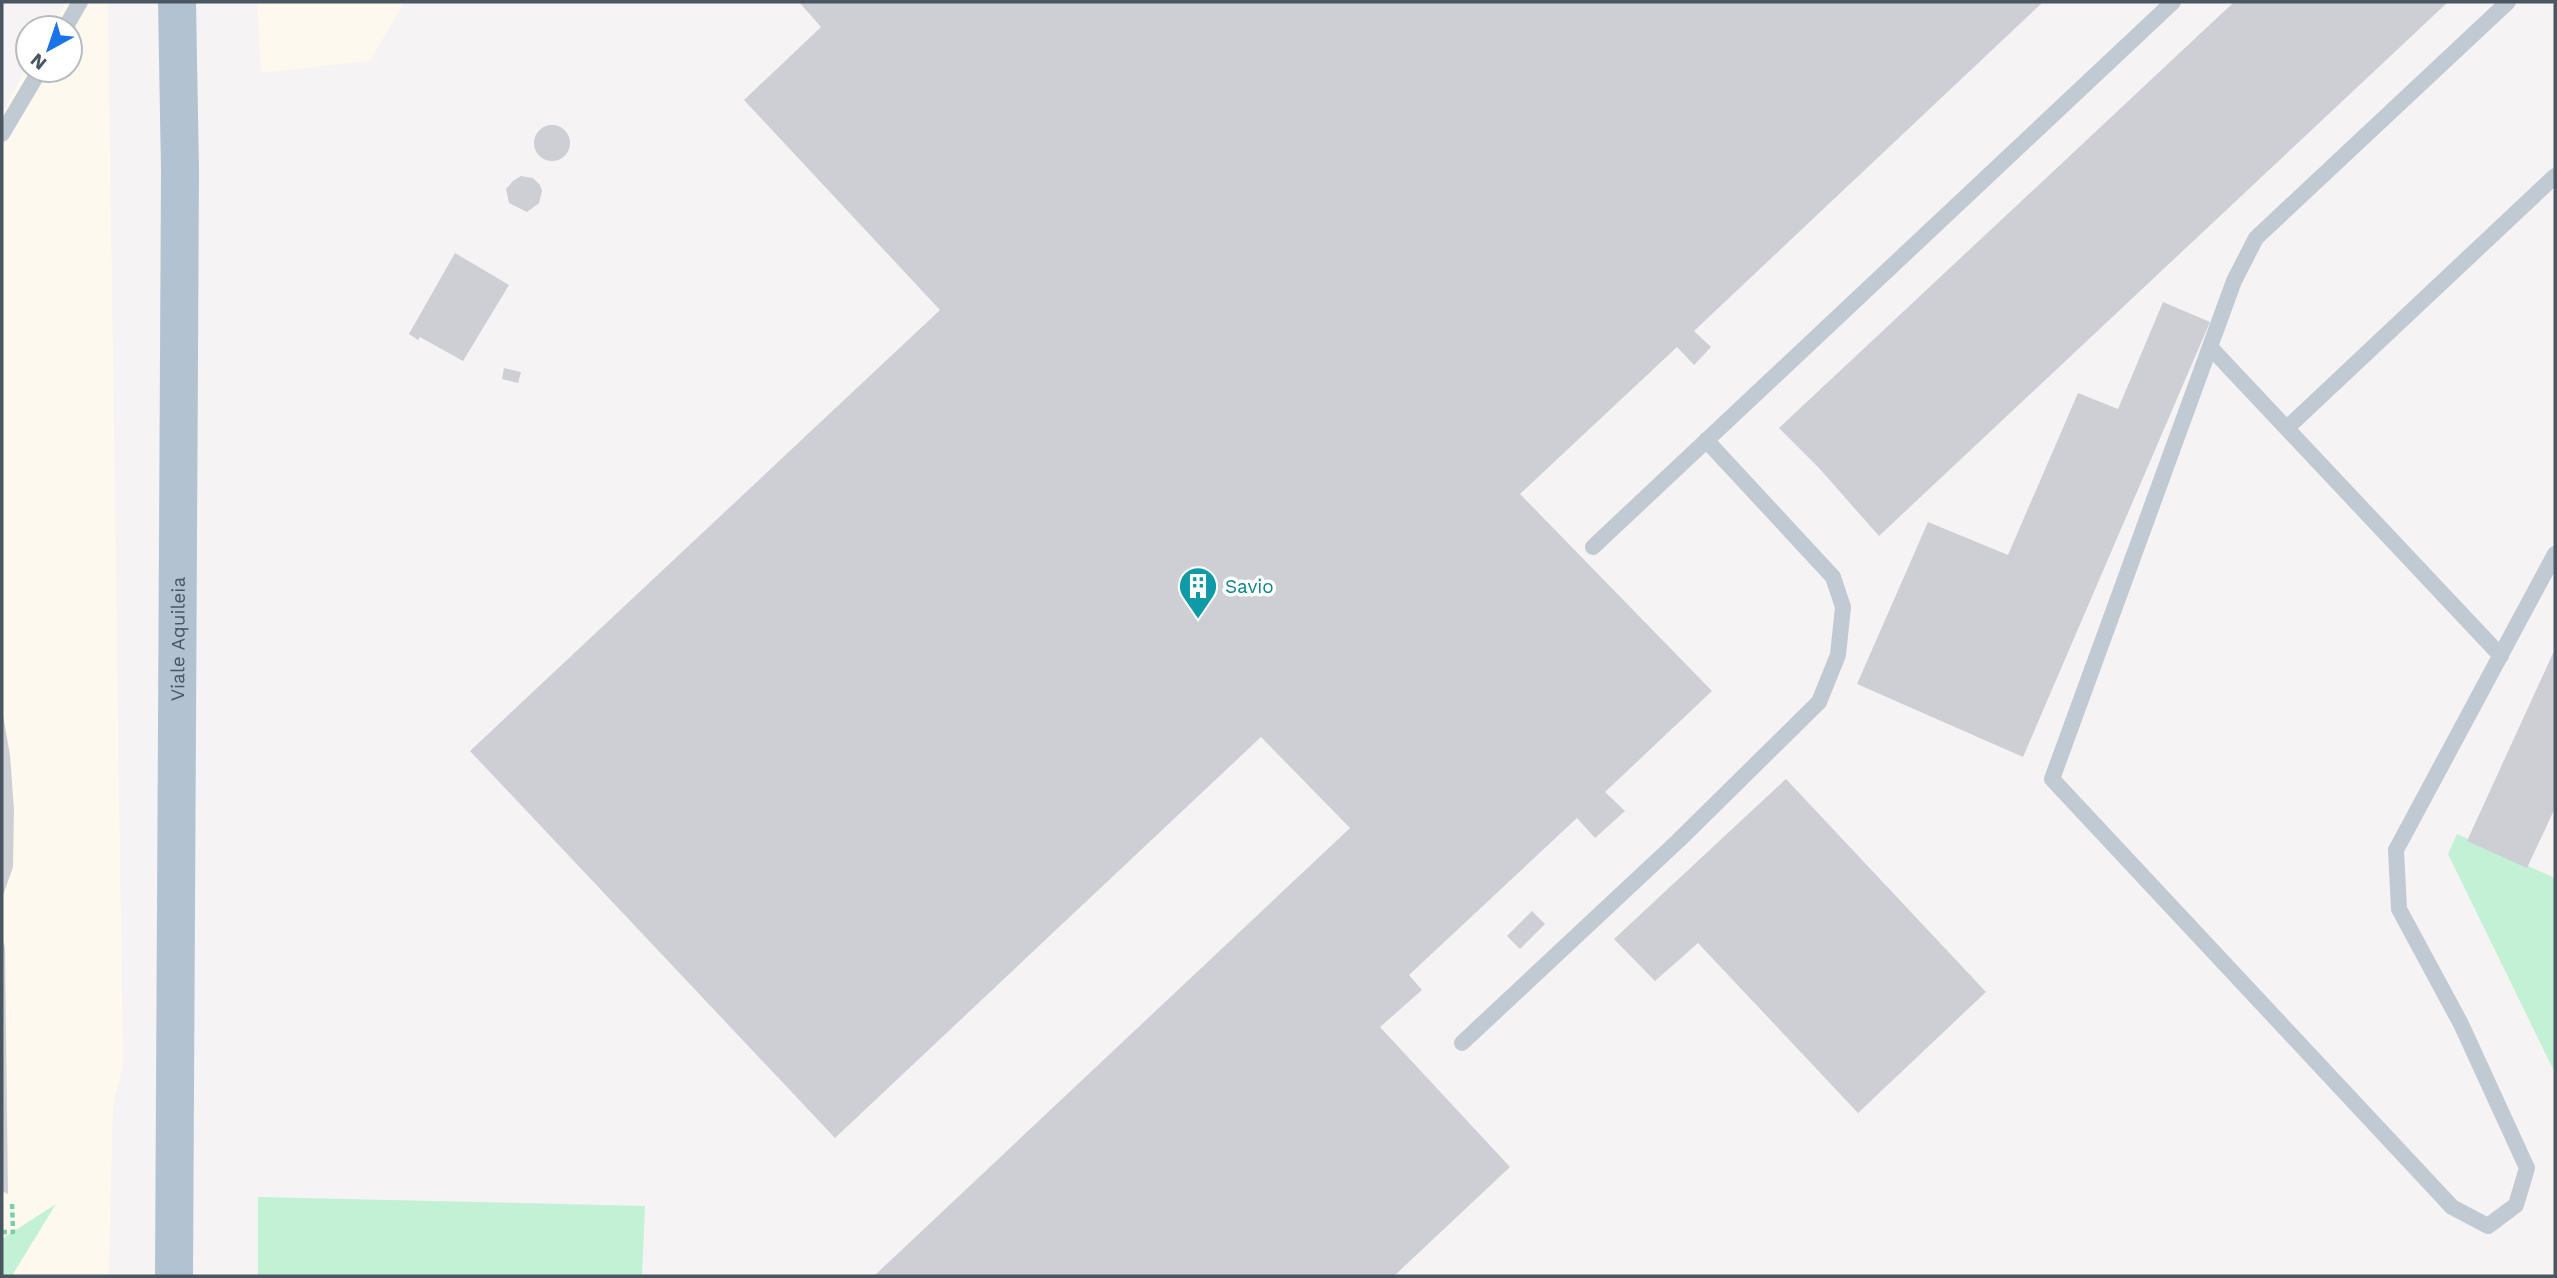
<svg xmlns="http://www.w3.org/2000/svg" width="2557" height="1278" viewBox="0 0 2557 1278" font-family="'Work Sans',sans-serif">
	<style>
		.commercial { fill: #fdf9ef }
		.green { fill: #c3f1d5 }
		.building { fill: #cdcfd5 }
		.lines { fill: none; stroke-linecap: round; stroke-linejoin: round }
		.path { stroke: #7ad0a6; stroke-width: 4.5; stroke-dasharray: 5 3.5; stroke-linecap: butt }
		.service { stroke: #c1cad2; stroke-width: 16 }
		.primary { stroke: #b3c2d1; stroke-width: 38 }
		.labels { text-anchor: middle; stroke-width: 7; stroke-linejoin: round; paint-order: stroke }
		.culture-label { font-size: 19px; fill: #0d838f; stroke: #fff; text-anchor: start }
		.street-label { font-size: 19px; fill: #4a5661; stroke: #fff }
	</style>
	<rect width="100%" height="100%" fill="#f5f3f3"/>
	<!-- commercial -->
	<path class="commercial" d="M66 2H108L123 1066 113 1105 109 1276H2V112L28 67V70H70V28H51Z
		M257 2H404L370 61 261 73Z"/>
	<!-- green -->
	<path class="green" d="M2457 834 2555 878V1073L2448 854Z
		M258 1197 645 1206 642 1276H258Z
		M56 1204 13 1274 16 1276H2V1239Z"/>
	<!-- building -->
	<path class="building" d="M799 2H2043L1694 331 1711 347 1694 365 1677 347 1520 494 1712 691 1605 792 1625 811 1595 838 1577 818 1409 975 1422 990 1380 1027 1510 1167 1394 1276H874L1350 828 1261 737 835 1138 470 751 940 310 744 100 821 27Z
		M2234 2H2448L1879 536 1819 468 1779 428Z
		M534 143a18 18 0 1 1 36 0a18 18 0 1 1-36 0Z
		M521 176 533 178 540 185 542 191 539 203 527 212 509 203 506 189 513 181Z
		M455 253 509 285 463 361 420 337 418 340 409 334Z
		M2163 302 2210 322 2023 757 1857 684 1928 522 2008 555 2078 393 2118 409Z
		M504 368 521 372 518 383 502 379Z
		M2555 649V808L2527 868 2467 841Z
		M2 709 10 755 14 810 13 867 2 898Z
		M1786 779 1986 992 1858 1113 1698 943 1655 981 1614 939Z
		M1532 911 1545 924 1520 949 1507 936Z
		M2 938 5 947 8 1194 2 1191Z"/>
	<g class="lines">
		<!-- path -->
		<path class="path" d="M2 1232H13L12 1202"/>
		<!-- service -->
		<path class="service" d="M2508 2 2256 238 2234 281 2052 779 2452 1207 2488 1226 2516 1205 2527 1168 2461 1024 2399 909 2396 850 2555 554
			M65 28 80 2
			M2 134 40 70
			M2210 347 2501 656
			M2287 428 2555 176
			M1593 547 2173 2
			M1462 1043 1678 841 1819 702 1838 655 1843 607 1833 577 1706 440"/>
		<!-- primary -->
		<path class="primary" id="s1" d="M174 1276 180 171 177 2"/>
	</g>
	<!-- icons -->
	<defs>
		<g id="building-pin" transform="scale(2.0125)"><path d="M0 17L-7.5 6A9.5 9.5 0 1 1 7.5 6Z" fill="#0f9aa8" stroke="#fff"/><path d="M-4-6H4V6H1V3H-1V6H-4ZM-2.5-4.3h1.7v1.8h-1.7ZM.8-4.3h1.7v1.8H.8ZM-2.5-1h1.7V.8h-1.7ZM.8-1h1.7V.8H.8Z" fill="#fff"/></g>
	</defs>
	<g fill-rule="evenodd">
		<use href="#building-pin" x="1198" y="586"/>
	</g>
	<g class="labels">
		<!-- culture labels -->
		<g class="culture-label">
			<text x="1225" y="593">Savio</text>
		</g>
		<!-- street labels -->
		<g class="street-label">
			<text dy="7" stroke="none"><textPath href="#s1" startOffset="637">Viale Aquileia</textPath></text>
		</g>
	</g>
	<!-- border -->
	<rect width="2557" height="1278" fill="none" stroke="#4a5661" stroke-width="7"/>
	<!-- north arrow -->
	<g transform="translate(49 49) rotate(220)"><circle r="33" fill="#ffffff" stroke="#b7bbc0" stroke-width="2"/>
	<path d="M0-5L12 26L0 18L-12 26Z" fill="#1a73e8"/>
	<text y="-10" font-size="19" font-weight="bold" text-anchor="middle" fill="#4a5661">N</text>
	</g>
</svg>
